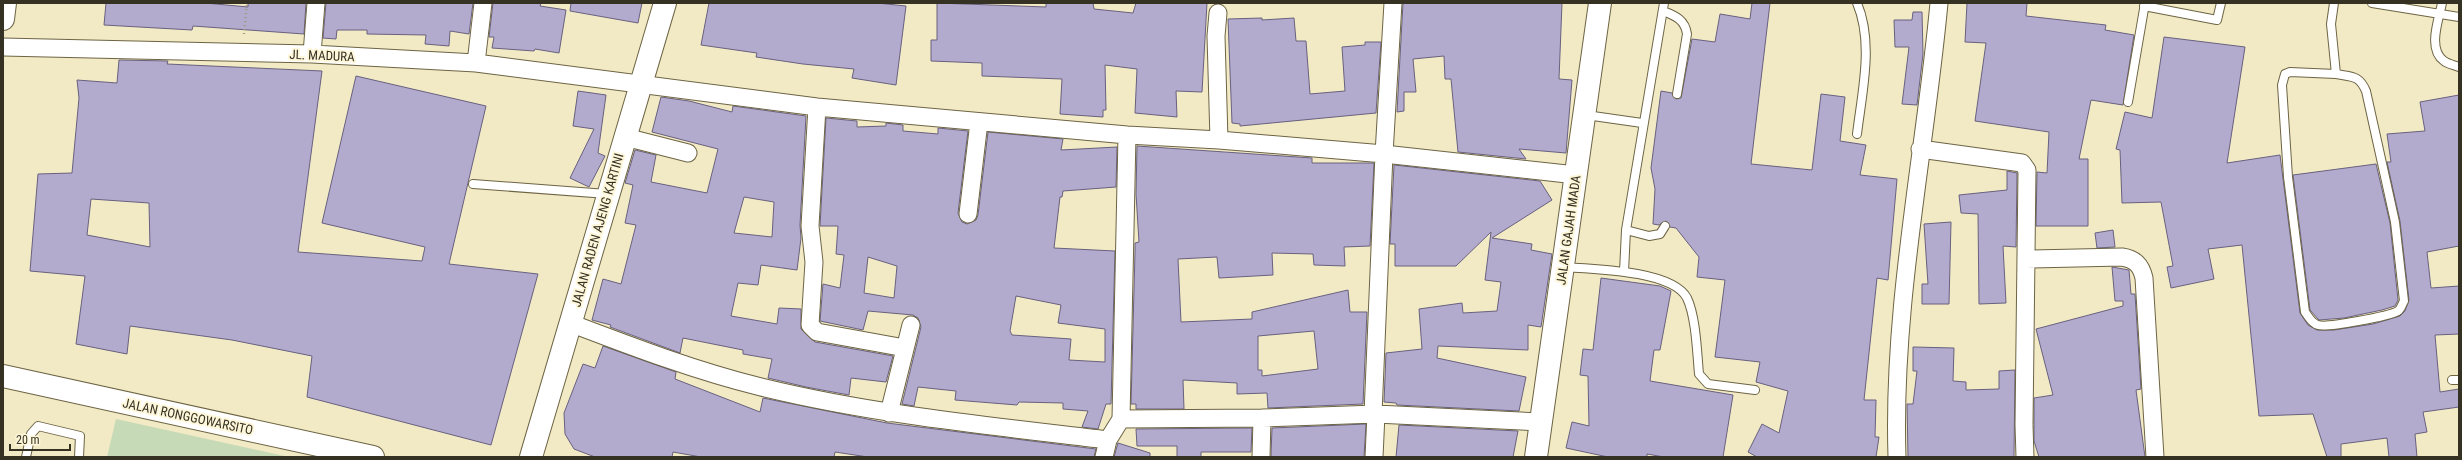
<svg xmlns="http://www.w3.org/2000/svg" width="2462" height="460" viewBox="0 0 2462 460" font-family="'Roboto Condensed',sans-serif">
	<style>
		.green { fill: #c7dab7 }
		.building { fill: #b2abcd; stroke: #68617f; fill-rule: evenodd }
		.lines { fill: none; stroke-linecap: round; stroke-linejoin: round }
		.service-casing { stroke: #6d6444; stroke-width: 10 }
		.minor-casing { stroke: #6d6444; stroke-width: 19 }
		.secondary-casing { stroke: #6d6444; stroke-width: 24 }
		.path { stroke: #9f987e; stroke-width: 2.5; stroke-dasharray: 1 3; stroke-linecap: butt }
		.service { stroke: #fff; stroke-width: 8 }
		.minor { stroke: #fff; stroke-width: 17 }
		.secondary { stroke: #fff; stroke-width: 22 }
		.labels { text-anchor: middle; stroke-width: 4; stroke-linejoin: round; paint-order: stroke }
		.street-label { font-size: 13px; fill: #353123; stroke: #fef6d9 }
	</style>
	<rect width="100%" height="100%" fill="#f2e9c5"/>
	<!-- green -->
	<path class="green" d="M116 419 289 457H107Z"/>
	<!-- building -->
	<path class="building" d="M106 3H205L248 7V3H306L304 34 193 26 192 30 104 25Z
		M326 3H473L469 34 450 31 449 46 425 44 426 35 367 34V30H337L336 39 323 38Z
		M493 3H541L540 6 566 10 559 53 535 49 534 51 492 48 494 37H489Z
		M571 3H642L638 23 570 11Z
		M709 3H877L906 6 896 85 852 78 854 69 803 64 756 57 757 53 701 45Z
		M937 3 1046 7V3H1093L1094 9 1133 13 1136 3H1207L1202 92 1176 91 1177 117 1135 113 1137 69 1105 65 1106 110H1103V117L1060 114 1062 79 982 76V63L931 61V40H937Z
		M1403 3H1562L1559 79 1572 80 1566 153 1519 149 1526 159 1458 152 1451 79H1445L1444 56 1413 59 1416 92H1404V111L1397 112Z
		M1752 3H1770L1751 164 1812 170 1821 94 1845 97 1840 141 1866 145 1860 175 1897 179 1888 280 1877 278 1864 400H1876L1875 437H1879L1876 457H1757L1748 452 1762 424 1779 433 1788 391 1756 382 1760 362 1715 357 1725 280 1697 277 1699 257 1676 228 1670 227 1666 221 1659 225 1653 224 1655 189 1651 168 1661 91 1672 93 1676 99 1681 98 1692 39 1715 42 1720 14 1750 19Z
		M1967 3H2027L2026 16 2106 25 2105 30 2134 35 2123 105 2091 100 2079 159H2088V226H2036L2037 172 2047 173 2049 132 1975 121 1986 43 1965 42Z
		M1913 12H1922L1923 54 1917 105 1902 104 1909 47H1895L1894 20H1912Z
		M1262 18V20L1294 18 1296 41H1306L1310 94 1345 91 1342 47 1365 45V42H1381L1376 113 1240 126V124L1232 123 1228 19Z
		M2164 37 2245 47 2227 163 2280 155 2300 313 2308 325 2317 330H2334L2373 324 2400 316 2405 311 2409 300 2400 221 2387 162H2391L2387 134 2425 131 2420 102 2459 95V246L2427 252 2431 288 2459 286V334L2435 335 2440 392 2459 389V407L2423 412 2427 432 2415 434 2417 457H2389L2387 438 2341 444V457H2327L2313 414 2259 416 2242 245 2208 249 2214 279 2171 288 2167 267 2173 266 2161 202 2122 203 2120 150 2116 149 2125 112 2152 118Z
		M119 60 168 61 167 64 322 71 298 252 422 261 425 247 322 223 356 76 486 106 449 264 538 274 491 445 307 397 312 356 232 340 130 326 127 354 76 344 85 276 30 271 38 174 72 173 79 98 77 80 117 83ZM91 199 149 203 150 247 87 235Z
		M578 91 606 95 598 153 605 156 589 187 570 178 594 129 573 126Z
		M661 97 689 101 732 112 733 106 806 116 800 225 801 238 797 270 761 265 758 285 738 283 731 316 777 324 779 308 801 309V329L815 342 893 356 886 382 851 378 849 395 806 387 768 378 772 359 743 354V350L683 338 680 353 610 327 611 325 592 320 603 279 621 284 636 225 625 223 633 185 625 183 635 150 656 155 651 182 707 193 718 149 652 132ZM744 197 774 202 772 237 734 233Z
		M826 118 857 121V127L886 126V123L903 125V131L938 134V128L968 131 958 213 962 222 967 224 976 220 978 215 988 132 1063 139 1061 150 1117 147 1116 187 1063 191 1062 197H1060L1054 248 1115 251 1111 404H1106L1098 429 1082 427 1088 411 1063 409V403L1019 402 1017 405 955 400 956 391 918 387 914 406 902 404 921 327 918 318 913 315 868 311 863 330 820 321 823 284 840 288 844 255 836 254 838 226H820ZM868 257 897 266 894 298 864 293ZM1016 296 1061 305 1058 323 1105 329V362L1069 360 1071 339 1012 335 1010 331Z
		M1137 146 1312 158V163H1374L1370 246 1344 247 1345 266 1314 265 1313 254 1272 253 1273 275 1219 278 1217 257 1178 259 1181 322 1252 319V312L1348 290 1350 312H1367L1363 404 1268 408 1267 393 1237 394V383L1183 380 1184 409H1136V404H1131L1135 252V243L1139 242 1136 194ZM1314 331 1318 369 1262 376V370H1258V336Z
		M2376 164 2390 223 2398 300 2395 306 2382 310 2344 318 2319 320 2310 310 2293 175Z
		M1394 165 1540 181 1552 200 1492 238 1532 244 1531 250 1552 254 1541 327 1528 325V350L1438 346 1437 358 1526 377 1519 411 1397 405 1396 403 1384 402 1386 353 1422 349 1419 309 1462 303 1463 313 1497 311 1501 282 1485 280 1491 232 1456 266H1395V244H1390Z
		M2007 171 2017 173 2016 247 2003 246 2006 303 1979 304 1978 214 1961 213 1959 195 2007 190Z
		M1951 222 1949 304H1922V284H1928L1924 224Z
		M2113 230 2115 247 2097 248 2095 233Z
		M2112 267 2129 270 2131 294H2135L2141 389 2136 390 2145 457H2039L2034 441V398L2053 395 2036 329 2123 306V301H2115Z
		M1601 278 1660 286 1671 291 1660 350H1654L1650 381 1733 395 1723 457H1664L1647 454V457H1608L1566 448 1572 422 1589 426 1588 376 1580 375 1583 349 1593 350Z
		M603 346 676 372 675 379 760 412 763 398 887 423 1096 449 1094 457H868L835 452 834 457H701L673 452 672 457H595L574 449 565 434 564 413 583 364 595 368Z
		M1913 347 1954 348 1953 381 1966 382V390L1999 389V371L2015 370 2014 457H1908L1907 404H1913L1917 371H1913Z
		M1366 424 1364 457H1272L1271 455 1272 428Z
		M1399 425 1518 431 1513 457H1396Z
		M1252 428 1251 452H1201V457H1177V446H1137L1136 429Z
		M1118 443 1150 453V457H1114Z"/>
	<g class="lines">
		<!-- service casing -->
		<g class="service-casing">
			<path id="service" d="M2334 3 2331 24 2336 74C2352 77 2359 75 2366 91L2395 222 2404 301C2402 304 2401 309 2398 311 2390 316 2327 328 2318 325 2311 323 2309 317 2305 312L2288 177 2282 85 2285 74 2290 72 2336 74
				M2372 3 2459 17
				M2442 3C2439 19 2427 49 2444 61 2448 64 2454 65 2459 67
				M2144 6 2217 20 2221 3
				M1663 11C1676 16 1685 20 1687 34L1677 94
				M2128 102 2145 3
				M1586 115 1642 123
				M1857 134C1862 92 1874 43 1857 3
				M473 184 607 194
				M1626 230 1649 236 1660 234 1665 226
				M1563 267C1592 269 1672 270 1687 298 1696 317 1697 352 1699 374L1708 384 1755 390
				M1624 272 1626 230 1664 3
				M2452 380H2459
				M26 457 31 434 38 426 80 436 79 457"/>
		</g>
		<!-- minor casing -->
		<g class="minor-casing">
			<path id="minor" d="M1218 13 1216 36 1219 140
				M3 47 312 54 476 63 817 107 1127 135 1219 140 1384 154 1576 175
				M312 54 316 3
				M476 63 483 3
				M817 107 810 226 814 262 810 325 817 332 905 348
				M625 137 688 153
				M1920 149 2022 163 2027 170 2024 425 2025 457
				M968 214 979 122
				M2027 259 2122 257C2135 259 2141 265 2144 278L2155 457
				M570 323C633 347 696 371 761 387 875 415 992 426 1108 440L1121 419 1262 418 1376 414 1541 422
				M889 413 911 325
				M1373 414 1384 154 1393 3
				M1121 419 1127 135
				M1104 457 1108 440
				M1261 457 1262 418
				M1374 457 1376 414
				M1897 457C1892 305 1925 154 1939 3"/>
		</g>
		<!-- secondary casing -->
		<g class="secondary-casing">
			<path id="secondary" d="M3 19 5 3
				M3 376 373 457
				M531 457 665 3
				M1536 457 1600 3"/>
		</g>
		<!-- path -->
		<path class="path" d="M244 34 247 3"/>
		<!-- service -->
		<use href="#service" class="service"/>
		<!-- minor -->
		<use href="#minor" class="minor"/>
		<!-- secondary -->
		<use href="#secondary" class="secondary"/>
	</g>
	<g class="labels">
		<!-- street labels -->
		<g class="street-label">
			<text transform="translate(322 55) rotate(2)" y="5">JL. MADURA</text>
			<text transform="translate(597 230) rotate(-74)" y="5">JALAN RADEN AJENG KARTINI</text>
			<text transform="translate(1568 230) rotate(-82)" y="5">JALAN GAJAH MADA</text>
			<text transform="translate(188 416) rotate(12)" y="5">JALAN RONGGOWARSITO</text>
		</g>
	</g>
	<!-- border -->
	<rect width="2462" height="460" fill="none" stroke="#353123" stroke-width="8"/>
	<!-- scale -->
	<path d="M10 444v6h60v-6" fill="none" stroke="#353123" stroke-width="2"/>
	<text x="16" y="444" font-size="12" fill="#353123" stroke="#fef6d9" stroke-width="3" paint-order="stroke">20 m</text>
</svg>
